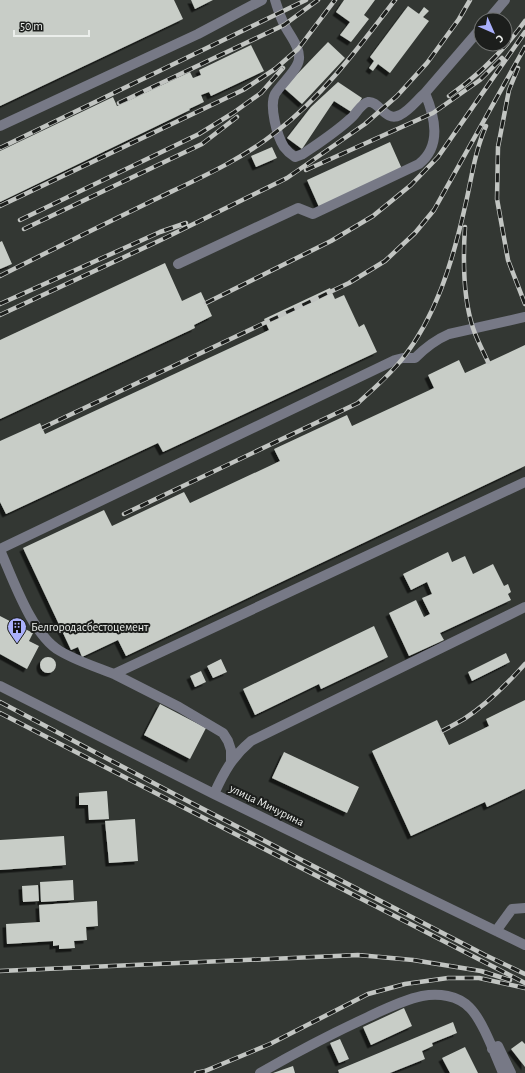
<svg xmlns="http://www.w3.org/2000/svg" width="525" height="1073" viewBox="0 0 525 1073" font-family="'Alegreya Sans',sans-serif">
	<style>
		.building { fill: #c8cdc7; filter: url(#shadow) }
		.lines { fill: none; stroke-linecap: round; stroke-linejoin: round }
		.minor { stroke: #777986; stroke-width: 10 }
		.rail-casing { stroke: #c2c5c2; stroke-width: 4.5 }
		.rail { stroke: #1c1e1c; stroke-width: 3; stroke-dasharray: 9; stroke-linecap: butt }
		.labels { text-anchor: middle; stroke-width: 4; stroke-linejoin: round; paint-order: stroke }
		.poi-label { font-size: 12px; fill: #ebeeeb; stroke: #1c1e1c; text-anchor: start }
		.street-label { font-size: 12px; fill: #ebeeeb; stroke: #1c1e1c }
	</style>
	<defs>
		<filter id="shadow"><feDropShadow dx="-3.5" dy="3.5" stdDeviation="0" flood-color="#0009"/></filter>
	</defs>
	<rect width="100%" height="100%" fill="#333733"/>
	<!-- building -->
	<path class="building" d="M0 0H174L183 19 0 106Z
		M191 0H213L195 9Z
		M344 0H375L364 15 369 19 351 42 340 35 350 22 336 12Z
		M408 6 419 14 424 7 429 11 423 17 429 21 390 73 378 64 373 71 369 68 374 61 370 57Z
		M328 42 345 58 302 104 284 88Z
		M251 45 264 71 211 96 209 92 201 95 204 102 189 109 190 110 0 202V151L113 97 117 106 190 72 193 78 201 75 199 70Z
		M338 82 362 98 353 113 334 101 302 149 287 138 311 107Z
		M390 142 402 169 319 207 307 180Z
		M272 147 277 158 256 167 251 156Z
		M2 241 12 264 0 269V242Z
		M165 263 182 301 201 292 212 316 194 325 195 328 0 419V340Z
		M330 288 335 299 344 295 359 327 364 324 377 352 163 452 158 443 6 514 0 502V441L40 423 45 434 269 330 264 319Z
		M525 345V466L126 656 118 640 82 657 78 647 71 650 23 548 104 510 112 526 184 492 190 503 280 461 274 449 347 415 352 426 434 388 428 375 459 360 465 373Z
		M448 552 452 562 465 556 473 574 493 564 504 586 508 584 511 592 508 594 511 600 440 633 444 640 409 656 389 613 416 600 424 617 430 614 422 598 432 594 427 582 411 590 403 574Z
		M0 616 33 633 29 641 39 646 27 669 0 654Z
		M374 626 388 657 321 689 319 684 255 715 243 689Z
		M506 653 510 662 472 681 468 672Z
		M40 665a8 8 0 1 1 16 0a8 8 0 1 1-16 0Z
		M221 659 227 672 213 678 207 666Z
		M201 671 206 682 195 687 190 676Z
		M525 700V789L487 807 485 802 411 836 372 751 437 720 449 745 489 726 486 719Z
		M160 704 206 728 190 759 144 735Z
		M284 752 359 787 347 813 272 778Z
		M107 791 109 819 89 820 88 805H79V793Z
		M135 819 138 861 109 863 105 821Z
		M64 836 66 865 0 870V840Z
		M73 880 74 900 41 902 40 882Z
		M38 885 39 901 23 902 22 886Z
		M97 901 98 926 86 927 87 940 74 941 75 948 59 949V945L53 946V941L7 944 6 924 40 922 39 905Z
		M404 1008 412 1026 371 1045 363 1027Z
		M453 1022 457 1033 432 1043 433 1046 422 1051 425 1059 390 1073H339L338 1070Z
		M340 1039 349 1059 339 1063 330 1043Z
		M522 1041 525 1044V1067L511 1049Z
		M465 1047 478 1073H450L442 1058Z
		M293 1066 295 1073H273Z"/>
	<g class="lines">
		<!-- minor -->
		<path class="minor" d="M275 0C278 9 280 17 285 26 290 36 300 47 299 59 298 70 281 84 275 94 269 106 277 136 284 147 287 151 290 154 295 157L303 154C319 143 336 132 350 119 356 115 360 104 368 102 379 100 385 123 400 115 409 111 417 100 425 93
			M488 20 505 0
			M0 126 198 34 262 0
			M178 264 298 208 313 214 419 164C442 146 435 117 425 93L481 28
			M0 549 395 360 403 358H415C426 347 435 340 449 334L525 317
			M0 550C13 579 32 635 60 651 77 661 96 667 114 674L525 482
			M114 674 179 707 223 733 228 741 231 750V761
			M0 686 214 794 525 945
			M214 794C224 772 232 757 251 741L525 607
			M496 931 512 909 525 908
			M492 1049 498 1046 511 1073
			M260 1073C295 1053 331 1034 368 1017 385 1009 403 1000 422 996 438 993 458 995 470 1008 483 1021 495 1055 503 1073"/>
		<!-- rail casing -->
		<g class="rail-casing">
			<path id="rail" d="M518 68 509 90 498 147 497 199 508 260 525 304
				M449 96C478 76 505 49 525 21
				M119 103 284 25 318 0
				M0 148 306 0
				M306 170 433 113 480 80 502 58
				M0 206 243 90 275 69 298 49 335 0
				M20 220 199 134 233 113 261 93 283 68
				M465 227C463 258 463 298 473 328 477 340 483 351 488 362
				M24 229 202 144 237 117
				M0 276C53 249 107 223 160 197 200 178 241 160 276 132 323 96 359 47 395 0
				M206 303 331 241 373 216 411 185 438 157 525 32
				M0 304 160 232 186 223
				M0 315 163 239 287 178 365 124 397 96 427 63 459 19 470 0
				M42 428 349 283 385 261 415 233 434 210 525 47
				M124 514 358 403C373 389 390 375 403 358 436 316 452 263 464 211 471 183 474 153 486 126
				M0 702 178 796 485 955 525 974
				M0 713 525 983
				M442 731C450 727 457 723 464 719 486 705 508 683 525 664
				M0 971 358 955 413 960 481 971 510 980
				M196 1073 205 1071 270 1044 368 994 405 984 448 978H479L525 988"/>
		</g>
		<!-- rail -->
		<use href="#rail" class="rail"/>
	</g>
	<!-- icons -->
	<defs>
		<g id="building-pin" transform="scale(1)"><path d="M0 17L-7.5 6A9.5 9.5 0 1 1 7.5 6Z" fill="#aab0fb" stroke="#1c1e1c"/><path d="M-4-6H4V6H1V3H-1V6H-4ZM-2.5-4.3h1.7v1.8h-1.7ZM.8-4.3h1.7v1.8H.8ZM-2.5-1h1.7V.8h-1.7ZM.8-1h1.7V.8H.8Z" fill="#111"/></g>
	</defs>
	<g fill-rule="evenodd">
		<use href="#building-pin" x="17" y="627"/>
	</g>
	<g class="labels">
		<!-- poi labels -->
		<g class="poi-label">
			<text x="31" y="631">Белгородасбестоцемент</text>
		</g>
		<!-- street labels -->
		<g class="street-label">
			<text transform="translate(267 805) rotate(26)" y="4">улица Мичурина</text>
		</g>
	</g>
	<!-- north arrow -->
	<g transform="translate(493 32) rotate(135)"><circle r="19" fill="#1c1e1c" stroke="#6f716f"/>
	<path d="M0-3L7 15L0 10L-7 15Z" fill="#aab0fb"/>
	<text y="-6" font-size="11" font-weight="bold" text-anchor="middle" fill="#ebeeeb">С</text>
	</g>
	<!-- scale -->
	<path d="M14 30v6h75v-6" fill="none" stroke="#ebeeeb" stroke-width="2"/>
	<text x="20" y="30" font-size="12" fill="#ebeeeb" stroke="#1c1e1c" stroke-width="3" paint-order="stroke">50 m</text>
</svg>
